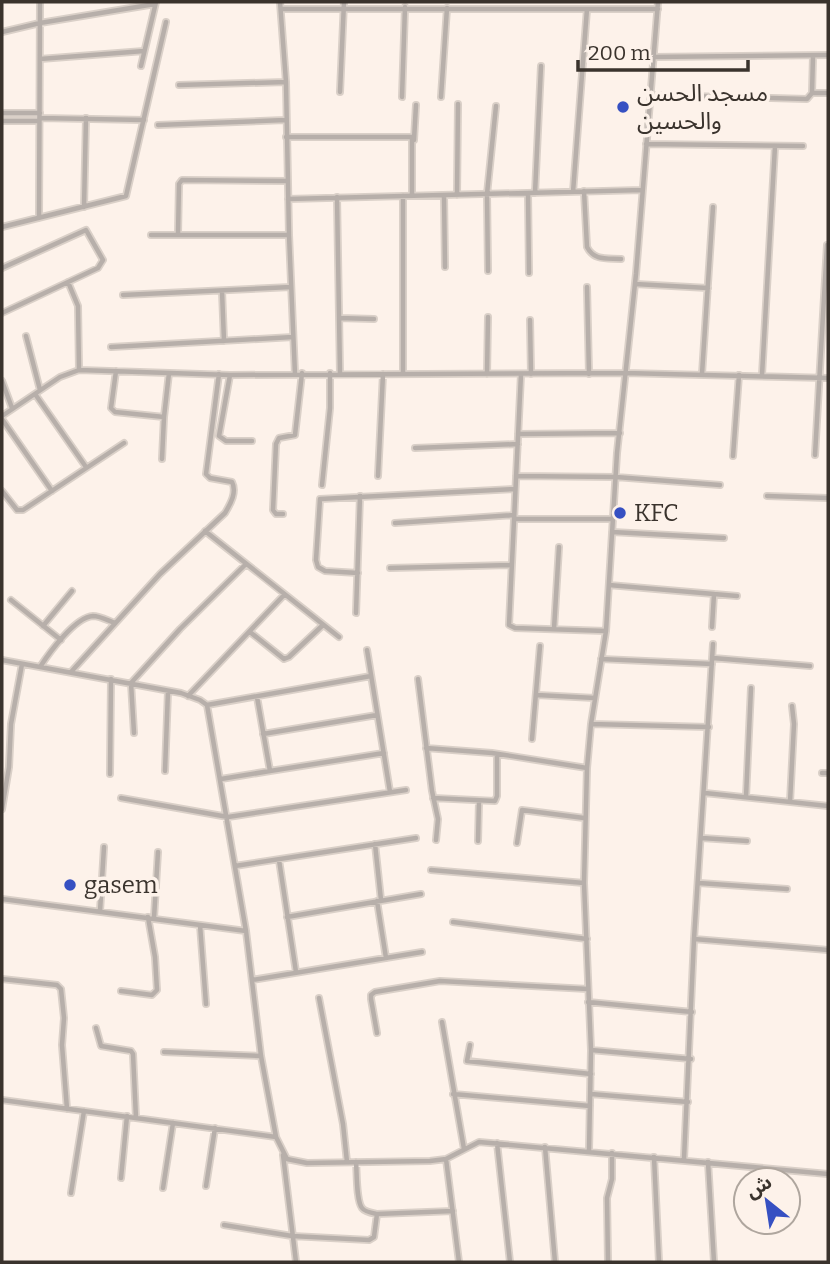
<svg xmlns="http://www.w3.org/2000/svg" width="830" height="1264" viewBox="0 0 830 1264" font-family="Bitter,'Noto Sans Arabic',serif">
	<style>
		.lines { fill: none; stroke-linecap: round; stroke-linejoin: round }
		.minor-casing { stroke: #dad0c8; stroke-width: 8 }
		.minor { stroke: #b7afaa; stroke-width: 4.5 }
		.poi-dot { fill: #3650c2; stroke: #fdf2ea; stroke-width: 2.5 }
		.labels { text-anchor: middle; stroke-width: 7; stroke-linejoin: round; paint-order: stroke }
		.poi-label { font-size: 24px; fill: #3a332d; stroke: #fdf2ea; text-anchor: start }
	</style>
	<rect width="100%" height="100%" fill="#fdf2ea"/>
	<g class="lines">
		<!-- minor casing -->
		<g class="minor-casing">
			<path id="minor" d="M280 2 286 82 289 235 295 374
				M281 9H658
				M2 32 40 23 155 4
				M652 57 828 55
				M40 59 144 51
				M141 66 156 2
				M179 85 286 82
				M340 92 344 2
				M812 93 813 56
				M650 95 807 99 812 93H828
				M402 97 405 7
				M441 97 447 8
				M2 113H40
				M40 118 144 120
				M2 121H39
				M158 125 285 120
				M286 137H412V195
				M414 140 416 105
				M646 144 803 146
				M584 191 587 247C594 261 607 258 621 259
				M573 192 587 9
				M528 193 529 273
				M535 193 541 66
				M444 195 445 267
				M457 195 458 104
				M337 197 340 374
				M288 199 642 190
				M84 207 86 118
				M39 218 40 2
				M2 227 126 196 166 22
				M178 234 179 184 182 180 288 181
				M151 235H289
				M2 268 86 230 103 260 98 268 2 313
				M488 271 487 194 496 106
				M68 282 78 306 79 370
				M635 284 708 288
				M587 287 589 374
				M222 291 224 341
				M123 295 291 287
				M339 318 374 319
				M530 320 531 374
				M26 336 40 390
				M111 347 293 337
				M116 371 111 408 115 412 164 417
				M403 374V196
				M487 374 488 317
				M521 374 509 625 515 628 606 631
				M702 374 713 207
				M230 375 219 436 226 441H252
				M762 375 775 146
				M2 381 12 408
				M35 394 86 467
				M2 416 60 377 79 370 230 375 625 373 828 378
				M2 419 52 491
				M518 434 620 433
				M415 448 518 444
				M815 455 827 245
				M733 456 739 375
				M162 459 164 417 169 373
				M378 476 383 374
				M516 476 616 477 720 485
				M322 485 330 408V373
				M2 491 17 510H23L124 443
				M767 496 828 498
				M283 514H276L273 510 276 444 279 438 295 435 302 373
				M514 519H613
				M395 523 514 515
				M205 531 339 637
				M612 532 724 538
				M390 568 510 565
				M358 573 325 571 318 567 316 560 320 499 515 489
				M609 585 737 596
				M11 600 61 640
				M356 613 360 496
				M43 626 72 591
				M712 627 714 594
				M554 629 559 547
				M250 632 284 659 289 657 323 625
				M367 650 390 792
				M713 658 810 666
				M601 659 712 664
				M2 660 181 693 200 700 207 705 246 931 261 1056 276 1137 287 1159 307 1163 430 1161 446 1159 479 1142 828 1174
				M40 667C49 653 75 617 93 616 100 616 109 621 115 623
				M71 672 160 574 225 513C231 503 237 492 232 482L210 478 206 474 219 374
				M418 679 432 791 438 819 436 840
				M537 695 595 698
				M188 696 284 595
				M207 705 371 676
				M591 724 709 727
				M134 733 131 683 180 629 246 564
				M263 734 377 715
				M532 739 540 646
				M426 748 492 753 587 768
				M165 771 168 691
				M270 771 384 753
				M822 773H828
				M110 774 111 679
				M221 779 270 771 257 697
				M705 793 828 806
				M746 797 751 688
				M121 798 228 817 406 790
				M433 798 495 801 497 796V754
				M790 802 794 724 792 706
				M2 809 9 767 11 724 22 664
				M702 838 747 841
				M478 841 479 801
				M517 843 522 810 584 818
				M375 844 381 900
				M279 860 296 972
				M235 866 416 838
				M431 870 584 883
				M699 883 787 889
				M2 899 246 931
				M377 901 386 958
				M100 911 104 847
				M287 917 421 894
				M154 918 158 852
				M453 922 587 939
				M200 925 206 1004
				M694 939 828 950
				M2 979 57 985 61 989 64 1018 62 1045 67 1109
				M252 980 422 952
				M121 991 152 995 157 990 155 957 148 917
				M319 998 343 1124 347 1162
				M588 1002 692 1012
				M442 1022 464 1149
				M96 1028 101 1046 131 1051 133 1054 136 1118
				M377 1033 371 999V995L375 992 440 981 588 989
				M470 1045 467 1061 591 1074
				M591 1050 691 1059
				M164 1052 261 1056
				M453 1094 590 1106
				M591 1094 688 1102
				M2 1100 276 1137
				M497 1143 510 1262
				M545 1147 555 1262
				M589 1151 591 1050 584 883 587 768 591 724 606 631 617 453 636 274 658 2
				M283 1155 296 1262
				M654 1157 659 1262
				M446 1159 459 1262
				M684 1159 694 939 713 644
				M356 1162C357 1172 356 1200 362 1208 365 1212 372 1213 377 1214L453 1211
				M708 1162 714 1262
				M121 1178 127 1116
				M206 1186 215 1128
				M163 1188 173 1123
				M71 1193 84 1111
				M224 1225 292 1236 369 1240 374 1237 377 1214
				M608 1262 607 1198 612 1179V1153"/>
		</g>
		<!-- minor -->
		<use href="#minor" class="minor"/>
	</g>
	<!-- markers -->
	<g class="poi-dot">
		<circle cx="623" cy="107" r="7"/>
		<circle cx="620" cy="513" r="7"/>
		<circle cx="70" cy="885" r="7"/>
	</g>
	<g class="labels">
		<!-- poi labels -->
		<g class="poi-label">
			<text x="637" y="101">مسجد الحسن<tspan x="637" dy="28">والحسين</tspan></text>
			<text x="634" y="521">KFC</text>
			<text x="84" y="893">gasem</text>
		</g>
	</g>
	<!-- border -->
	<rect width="830" height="1264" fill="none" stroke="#3a332d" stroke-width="7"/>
	<!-- north arrow -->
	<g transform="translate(767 1201) rotate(330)"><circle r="33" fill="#fdf2ea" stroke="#afa69e" stroke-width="2"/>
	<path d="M0-5L12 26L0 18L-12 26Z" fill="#3650c2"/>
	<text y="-10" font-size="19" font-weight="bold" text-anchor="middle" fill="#3a332d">ش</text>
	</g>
	<!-- scale -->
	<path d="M578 60v10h170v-10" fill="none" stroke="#3a332d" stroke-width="3.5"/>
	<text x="588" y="60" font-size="21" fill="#3a332d" stroke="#fdf2ea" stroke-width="5" paint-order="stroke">200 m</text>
</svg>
